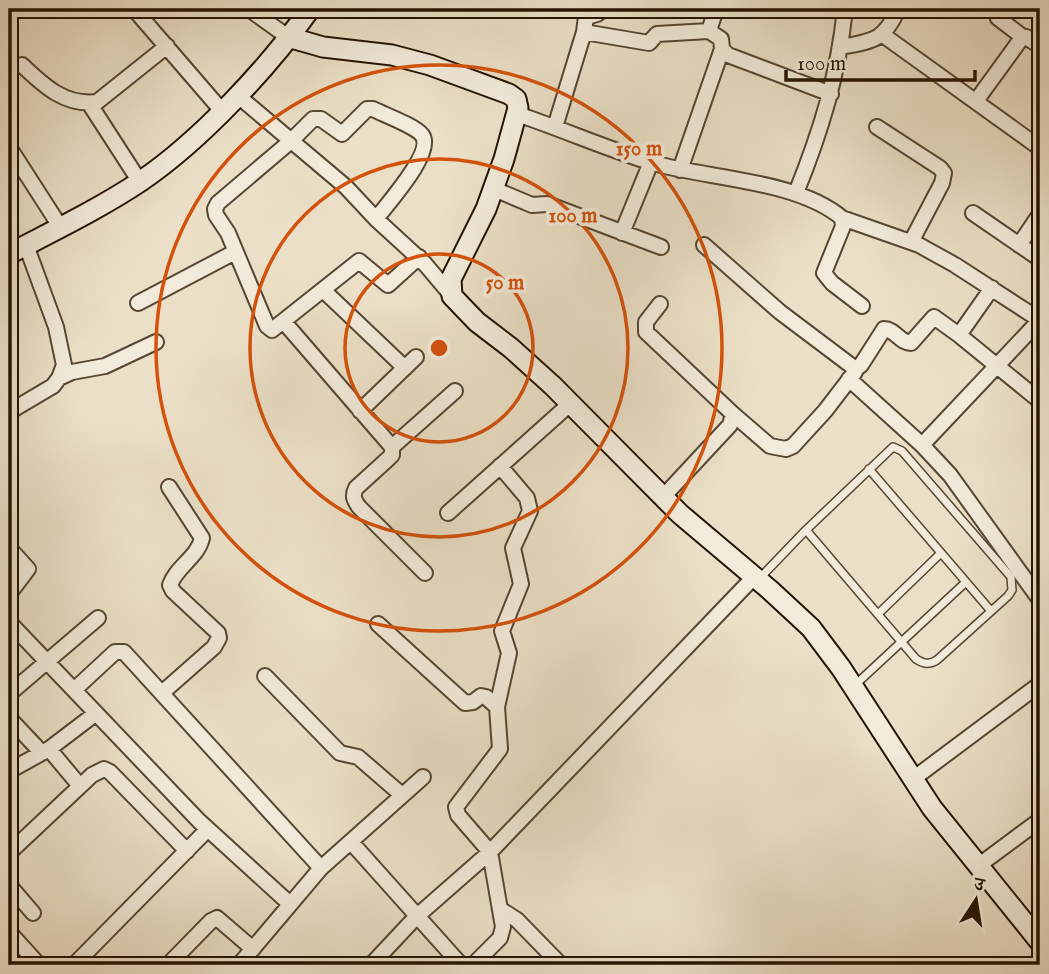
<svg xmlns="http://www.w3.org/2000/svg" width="1049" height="974" viewBox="0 0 1049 974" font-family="'IM FELL English','Noto Serif Devanagari',serif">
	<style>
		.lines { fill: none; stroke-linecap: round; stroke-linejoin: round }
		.lane-casing { stroke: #564632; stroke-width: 10 }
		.street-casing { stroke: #564632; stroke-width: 18 }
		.secondary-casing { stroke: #241301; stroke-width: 23 }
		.lane { stroke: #f2ebdb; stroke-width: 7 }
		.street { stroke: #f2ebdb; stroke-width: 14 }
		.secondary { stroke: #f2ebdb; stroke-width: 19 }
		.ring { fill: none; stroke: #d4520b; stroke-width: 3.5 }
		.centre { fill: #d4520b; stroke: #f2ebdb; stroke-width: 3.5 }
		.ring-label { font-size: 21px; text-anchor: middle; font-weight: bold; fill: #d4520b; stroke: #f2ebdb; stroke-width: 7; stroke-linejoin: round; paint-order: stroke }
	</style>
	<rect width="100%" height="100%" fill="#ebe0c7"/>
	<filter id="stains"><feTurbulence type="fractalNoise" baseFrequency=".00286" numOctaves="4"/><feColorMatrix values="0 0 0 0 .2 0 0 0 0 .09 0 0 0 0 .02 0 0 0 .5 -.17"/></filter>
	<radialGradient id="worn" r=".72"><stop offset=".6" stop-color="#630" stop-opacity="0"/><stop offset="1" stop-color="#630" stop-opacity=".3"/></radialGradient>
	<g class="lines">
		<!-- lane casing -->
		<g class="lane-casing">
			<path id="lane" d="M869 469 991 611
				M758 580 806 530 893 447 902 451 1011 577 1012 590 1008 596 937 660C929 665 924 664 916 659L806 530
				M878 614 941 553
				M854 686 966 582"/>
		</g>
		<!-- street casing -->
		<g class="street-casing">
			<path id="street" d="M134 9 222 111
				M249 9 288 37
				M1001 9 998 18 1023 37
				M587 17 597 14 603 9
				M709 31 721 39 722 49 728 55 831 94
				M584 32 649 43 657 34 709 31 716 9
				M883 35 1040 148
				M840 47C873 41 884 41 898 9
				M22 65C44 86 65 106 97 102L167 46
				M237 95 346 187 376 219 425 264 452 296
				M976 101 1021 39 1026 37 1040 46
				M89 103 140 182
				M517 114C562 129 607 149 653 163 709 179 797 180 842 218L843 226 824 273 832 283 862 306
				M555 127 584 32 587 9
				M877 127 940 168 944 173 942 183 911 242
				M9 147 61 228
				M680 170 722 49
				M494 189 532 205 547 204 661 247
				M796 193C821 131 838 76 845 9
				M973 213 1040 259
				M842 218 919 245 955 265 1040 320
				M376 219C387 204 435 152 422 135 415 126 385 115 373 109H367L342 134 321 119H313L291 141 218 203 215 209 216 215 228 233 267 326 272 330 359 261 388 285 419 257
				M622 233 651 162
				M704 245 780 312 853 367 857 368 861 365 884 329C895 329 900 343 911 343L934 317 959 335 1040 401
				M1019 245 1040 214
				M323 290 405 368
				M138 303 235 252
				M660 304 646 322V332L733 414 730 425 663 497
				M284 322 392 447V455L389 458 356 488C352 496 354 500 359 507L425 573
				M959 335 992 288
				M59 378 72 372 105 366 156 342
				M849 379 922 445 950 475 1040 600
				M360 411 416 357
				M9 412 53 386 59 378 64 365 56 327 26 245
				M733 414 770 446 786 449 793 446 825 411 855 372
				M922 445 1040 320
				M392 447 455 391
				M448 513 571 403
				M9 548 28 569 9 594
				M9 622 199 821 290 904
				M378 624 465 703 473 702 481 696 486 697 497 707
				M265 676 340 753 358 757 402 795
				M74 690 115 652H124L321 868
				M163 692 214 647 219 638 218 633 173 591 170 585C176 567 198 557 202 538L169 487
				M9 694 98 618
				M9 718 42 753
				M49 749 80 786
				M9 771 49 749 95 714
				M913 779 1040 684
				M351 842 461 965
				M9 853 92 775 104 769 110 772 187 851
				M978 866 1040 820
				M9 885 33 913
				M500 909 517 920 558 962
				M9 932 39 965
				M74 965 207 830
				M168 965 211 921 217 918 253 949
				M239 965 321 868 423 777
				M371 965 416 917 490 852 753 578
				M473 965 500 938 503 927 490 852 458 815 456 807 500 749 497 707 509 653 502 631 521 584 513 548 530 511 527 498 500 466"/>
		</g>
		<!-- secondary casing -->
		<g class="secondary-casing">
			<path id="secondary" d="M288 37 323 47 392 55 430 65 509 94 516 99 518 108 504 159 486 209 451 279 452 296 477 322 511 348 553 386 680 514 770 590 811 628 841 668 932 808 1040 942
				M9 254C53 231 99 209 141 181 200 141 268 68 310 9"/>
		</g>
		<!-- lane -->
		<use href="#lane" class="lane"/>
		<!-- street -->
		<use href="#street" class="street"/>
		<!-- secondary -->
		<use href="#secondary" class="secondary"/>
	</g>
	<!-- distance rings -->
	<g class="ring">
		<circle cx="439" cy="348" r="94"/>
		<circle cx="439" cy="348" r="189"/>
		<circle cx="439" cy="348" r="283"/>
	</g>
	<circle cx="439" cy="348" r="10" class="centre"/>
	<g class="ring-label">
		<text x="639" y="155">150 m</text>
		<text x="573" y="222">100 m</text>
		<text x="505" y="289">50 m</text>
	</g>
	<!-- margin -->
	<rect width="1049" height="974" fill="none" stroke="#ebe0c7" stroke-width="35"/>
	<rect x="10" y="10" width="1028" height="953" fill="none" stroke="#241301" stroke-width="3.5"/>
	<rect x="18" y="18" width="1014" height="939" fill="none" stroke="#241301" stroke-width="2"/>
	<!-- north arrow -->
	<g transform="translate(976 900) rotate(12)" stroke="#f2ebdb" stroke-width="5" paint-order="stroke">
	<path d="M0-5L12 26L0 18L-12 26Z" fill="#241301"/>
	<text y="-10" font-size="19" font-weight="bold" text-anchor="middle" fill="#241301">उ</text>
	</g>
	<!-- scale -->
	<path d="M786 70v10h189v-10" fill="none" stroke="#241301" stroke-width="3.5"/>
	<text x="797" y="70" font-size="21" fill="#241301" stroke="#f2ebdb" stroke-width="5" paint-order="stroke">100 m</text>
	<rect width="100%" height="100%" filter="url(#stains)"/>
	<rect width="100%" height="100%" fill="url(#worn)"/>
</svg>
